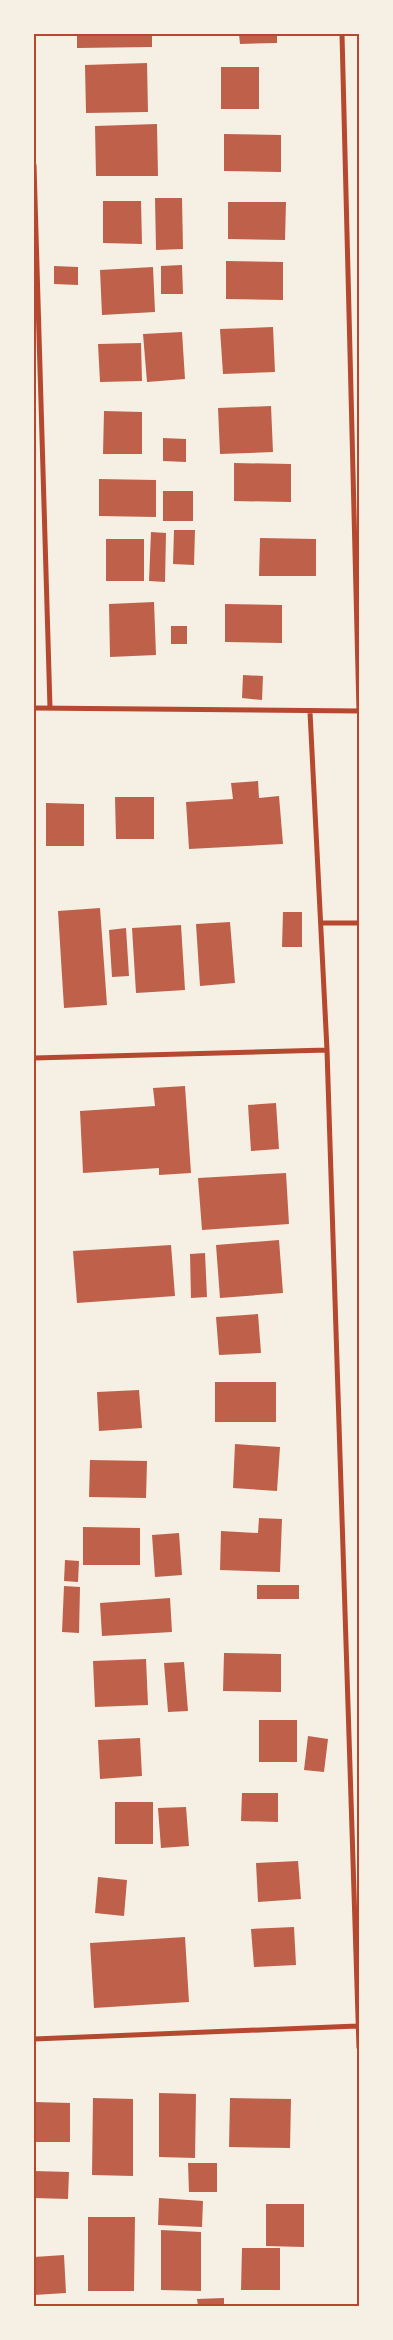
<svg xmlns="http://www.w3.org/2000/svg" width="393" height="2340" viewBox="0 0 393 2340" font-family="'Fira Sans Condensed',sans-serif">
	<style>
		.building { fill: #bf614a }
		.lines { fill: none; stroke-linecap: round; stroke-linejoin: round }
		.minor { stroke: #b5482f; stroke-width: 5 }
		.neatline { fill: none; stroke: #b5482f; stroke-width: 2 }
	</style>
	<rect width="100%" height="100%" fill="#f6efe4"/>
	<!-- building -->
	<path class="building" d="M77 34H152V47L77 48Z
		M239 34H277V43L240 44Z
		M147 63 148 112 86 113 85 65Z
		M221 67H259V109H221Z
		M157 124 158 176H96L95 126Z
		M224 134 281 135V172L224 171Z
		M155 198H182L183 249 156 250Z
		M103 201H141L142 244 103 243Z
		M228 202H286L285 240 228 239Z
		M226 261 283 262V300L226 299Z
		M182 265 183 294H161V266Z
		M54 266 78 267V285L54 284Z
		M153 267 155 312 102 315 100 270Z
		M273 327 275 372 223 374 220 329Z
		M182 332 185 379 147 382 143 334Z
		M141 343 142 381 100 382 98 344Z
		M271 406 273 452 220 454 218 408Z
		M104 411 142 412V454H103Z
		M163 438 186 439V462L163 461Z
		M234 463 291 464V502L234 501Z
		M99 479 156 480V517L99 516Z
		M163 491H193V521H163Z
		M174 530H195L194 565 173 564Z
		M151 532 166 533 165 582 149 581Z
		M260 538 316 539V576H259Z
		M106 539H144V581H106Z
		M154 602 156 655 110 657 109 604Z
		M225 604 282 605V643L225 642Z
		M171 626H187V644H171Z
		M243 675 263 676 262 700 242 698Z
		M258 781 259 798 279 796 283 844 189 849 186 802 233 799 231 783Z
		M115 797H154V839H116Z
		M46 803 84 804V846H46Z
		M100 908 107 1005 64 1008 58 911Z
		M283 912H302V947H282Z
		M230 922 235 983 200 986 196 924Z
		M181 925 185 990 136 993 132 928Z
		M126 928 129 976 112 977 109 930Z
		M185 1086 191 1173 159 1175V1168L83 1173 80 1111 155 1106 153 1088Z
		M276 1103 279 1149 251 1151 248 1105Z
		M286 1173 289 1224 202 1230 198 1178Z
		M279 1240 283 1293 220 1298 216 1245Z
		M171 1245 175 1296 77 1303 73 1251Z
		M205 1253 207 1297 191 1298 190 1254Z
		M258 1314 261 1353 219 1355 216 1317Z
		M215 1382H276V1422H215Z
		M139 1390 142 1428 99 1431 97 1392Z
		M235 1444 280 1447 277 1491 233 1488Z
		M90 1460 147 1461 146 1498 89 1497Z
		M259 1518 282 1519 280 1572 220 1570 221 1531 258 1533Z
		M83 1527 140 1528V1565H83Z
		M179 1533 182 1575 155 1577 152 1535Z
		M65 1560 79 1561 78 1582 64 1581Z
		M257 1585H299V1599H257Z
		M64 1586 80 1587 79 1633 62 1632Z
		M170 1598 172 1632 102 1636 100 1603Z
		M224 1653 281 1654V1692L223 1691Z
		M146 1659 148 1705 95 1707 93 1661Z
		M184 1662 188 1711 168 1712 164 1663Z
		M259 1720H297V1762H259Z
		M308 1736 328 1739 324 1772 304 1770Z
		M140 1738 142 1776 100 1779 98 1740Z
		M242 1793H278V1822L241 1821Z
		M115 1802H153V1844H115Z
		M186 1807 189 1846 161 1848 158 1808Z
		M298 1861 301 1899 258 1902 256 1863Z
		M98 1877 127 1880 124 1916 95 1913Z
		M294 1927 296 1965 254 1967 251 1929Z
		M185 1937 189 2002 94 2008 90 1943Z
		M159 2093 196 2094 195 2158 159 2157Z
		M93 2098 133 2099V2176L92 2175Z
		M230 2098 291 2099 290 2148 229 2147Z
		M34 2102 70 2103V2142H34Z
		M188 2163H217V2192H189Z
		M34 2171 69 2172 68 2199 34 2198Z
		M159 2198 203 2201 202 2227 158 2225Z
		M266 2204H304V2247L266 2246Z
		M88 2217H135L134 2291H88Z
		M161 2230 201 2232V2291L161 2290Z
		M242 2248H280V2290H241Z
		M64 2255 66 2293 34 2295V2257Z
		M224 2298V2306H198L197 2299Z"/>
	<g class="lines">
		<!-- minor -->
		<path class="minor" d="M342 34 359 711
			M34 165 50 708
			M34 708 359 711
			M310 712 327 1050 359 2048
			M321 923H359
			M34 1058 327 1050
			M34 2039 357 2026"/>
	</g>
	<!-- border -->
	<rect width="393" height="2340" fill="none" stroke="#f6efe4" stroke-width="70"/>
	<rect x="35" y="35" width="323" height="2270" class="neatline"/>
</svg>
